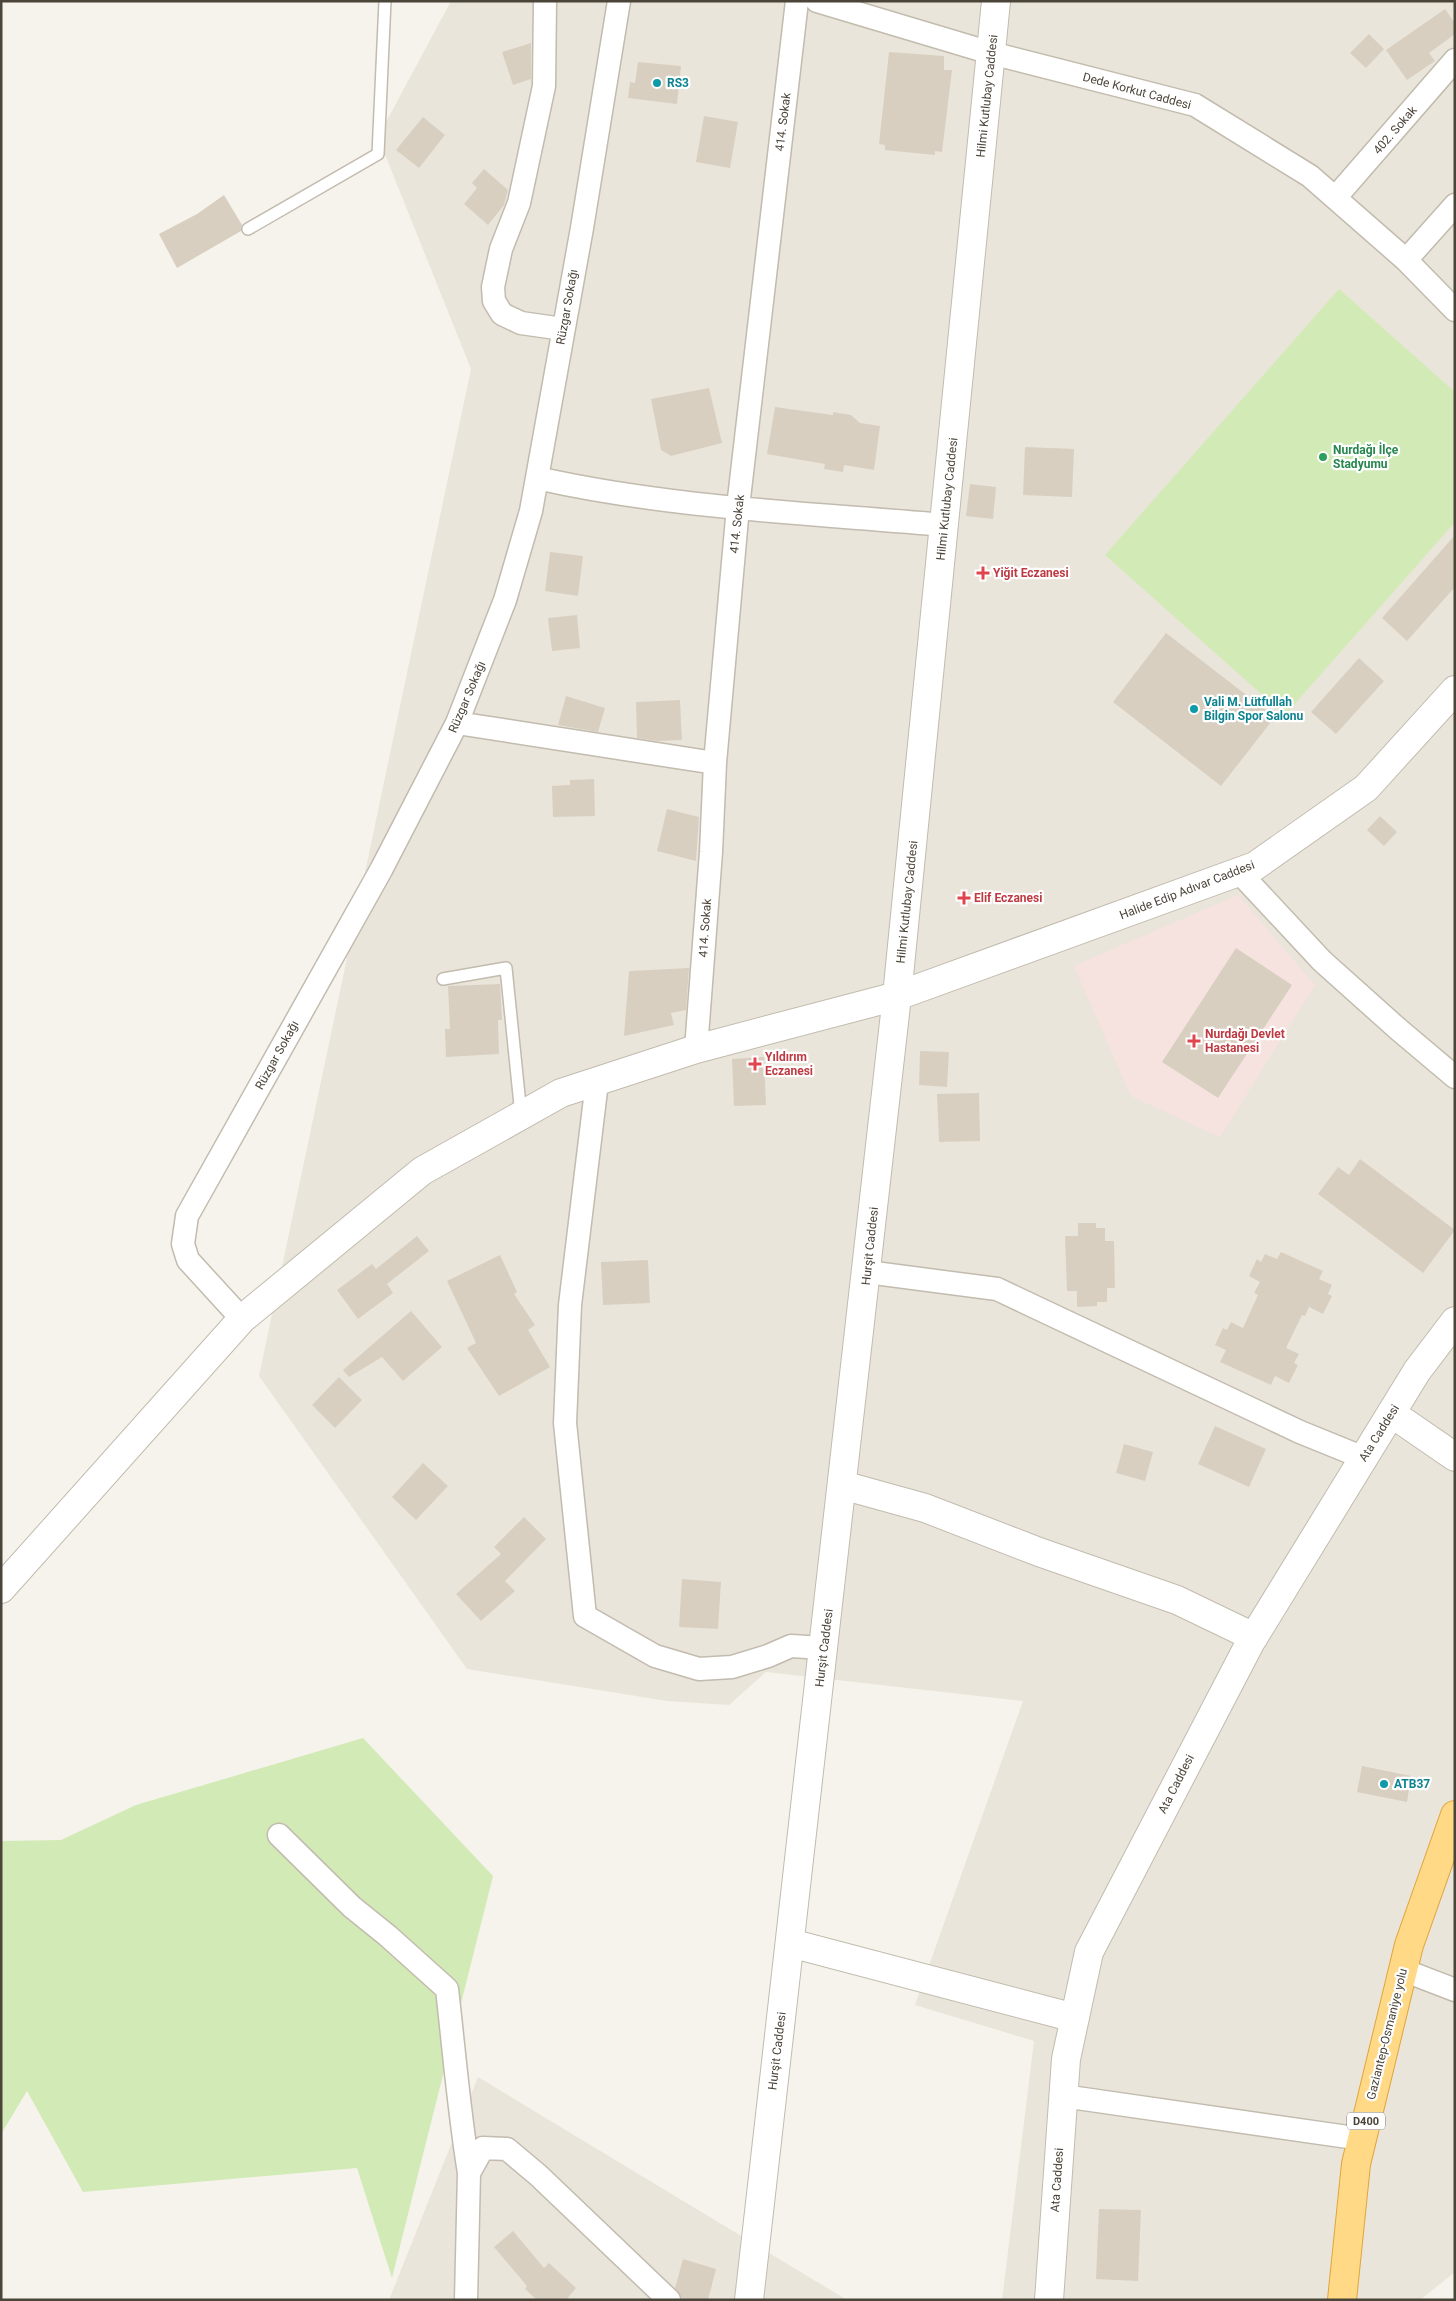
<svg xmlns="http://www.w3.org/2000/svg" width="1456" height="2301" viewBox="0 0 1456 2301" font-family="Roboto,sans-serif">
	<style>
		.residential { fill: #eae5da }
		.medical { fill: #f6e3e0 }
		.green { fill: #d2eab5 }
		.building { fill: #d8cfc1 }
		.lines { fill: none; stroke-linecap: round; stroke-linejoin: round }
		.service-casing { stroke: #c2bbae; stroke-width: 14 }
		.minor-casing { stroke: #c2bbae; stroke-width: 25 }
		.tertiary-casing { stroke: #c2bbae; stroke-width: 30 }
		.trunk-casing { stroke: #e0a43c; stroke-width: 30 }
		.service { stroke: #fff; stroke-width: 11 }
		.minor { stroke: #fff; stroke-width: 22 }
		.tertiary { stroke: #fff; stroke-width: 28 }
		.trunk { stroke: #ffd985; stroke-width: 28 }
		.culture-dot { fill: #0f9aa8; stroke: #fff; stroke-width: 2 }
		.leisure-dot { fill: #2e9e5b; stroke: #fff; stroke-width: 2 }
		.health-dot { fill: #e0444e; stroke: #fff; stroke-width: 2 }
		.labels { text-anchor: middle; stroke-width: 4.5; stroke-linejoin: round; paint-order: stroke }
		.shield { fill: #fff; stroke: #817c74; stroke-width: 1 }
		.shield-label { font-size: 11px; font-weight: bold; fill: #4b4439 }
		.culture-label { font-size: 12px; font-weight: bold; fill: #0d838f; stroke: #fff; text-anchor: start }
		.street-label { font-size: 12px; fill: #4b4439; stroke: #fff }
		.leisure-label { font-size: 12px; font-weight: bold; fill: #27864d; stroke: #fff; text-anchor: start }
		.health-label { font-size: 12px; font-weight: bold; fill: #be3a42; stroke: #fff; text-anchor: start }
	</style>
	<rect width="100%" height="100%" fill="#f6f3ec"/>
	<!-- residential -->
	<path class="residential" d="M451 1H1455V2272L1420 2300H1002L1034 2041 915 2005 1023 1701 766 1672 729 1705 667 1701 467 1669 259 1376 471 369 378 137Z
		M478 2077 847 2300H389Z"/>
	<!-- medical -->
	<path class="medical" d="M1238 895 1315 985 1220 1137 1131 1096 1074 966Z"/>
	<!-- green -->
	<path class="green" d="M1339 289 1455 392V522L1285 715 1105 555Z
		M363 1738 493 1876 392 2278 357 2168 83 2192 27 2091 1 2134V1841L61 1840 136 1805Z"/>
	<!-- building -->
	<path class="building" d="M1445 9 1455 23V34L1429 53 1435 61 1407 80 1386 50Z
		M1369 34 1384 49 1366 68 1350 53Z
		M531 43V79L513 85 502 52Z
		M889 52 944 56V70H952L942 152 935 151V155L885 150V145L879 144Z
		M638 62 681 66 677 104 628 98 630 82 635 83Z
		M704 116 738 122 730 168 696 162Z
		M423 117 445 135 419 168 396 150Z
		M484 169 508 190 504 205 488 225 464 204 477 188 472 183Z
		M224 195 242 225 241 231 177 268 159 234 197 214Z
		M709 388 722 443 671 456 661 450 651 399Z
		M775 407 833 415V412L851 415 860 423 880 426 874 470 844 465 843 472 824 469 825 464 767 454Z
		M1025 447 1074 449 1072 497 1023 495Z
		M970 484 996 487 993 519 966 516Z
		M1455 535V587L1407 641 1382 618Z
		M550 552 583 556 578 596 545 591Z
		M577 615 580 648 552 651 548 618Z
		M1166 633 1275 717 1221 786 1113 702Z
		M1359 658 1384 681 1336 734 1311 712Z
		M566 696 605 708 598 732 558 725Z
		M680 700 682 740 657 741 637 738 636 702Z
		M594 779 595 816 553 817 552 786 570 785V780Z
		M667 809 699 817 696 861 657 851Z
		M1380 816 1397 832 1384 846 1367 830Z
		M1236 948 1292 985 1218 1098 1162 1062Z
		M689 968 686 1010 671 1013 674 1025 624 1036 629 971Z
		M500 984 502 1020H498L499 1054 446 1057 445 1029H450L448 986Z
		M920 1051 949 1052 947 1087 919 1085Z
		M764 1057 766 1105 734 1106 732 1059Z
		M979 1093 980 1141 939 1142 937 1094Z
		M1360 1159 1455 1230 1423 1273 1318 1194 1338 1167 1349 1175Z
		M1078 1223H1096V1228H1105V1241H1114L1115 1288H1107V1302H1097V1306L1077 1307V1291H1067L1065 1236H1078Z
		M417 1236 429 1251 387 1284 393 1293 358 1319 337 1290 372 1264 376 1269Z
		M1281 1252 1323 1271 1319 1279 1332 1285 1328 1294 1332 1296 1323 1314 1309 1307 1305 1316 1302 1315 1286 1348 1299 1354 1294 1363 1298 1365 1289 1383 1275 1376 1271 1385 1220 1362 1226 1350 1215 1345 1223 1328 1227 1330 1231 1322 1243 1328 1258 1295 1254 1293 1260 1282 1249 1276 1257 1259 1261 1262 1265 1254 1277 1259Z
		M500 1255 517 1292 514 1294 535 1325 528 1330 550 1367 499 1396 467 1348 476 1343 447 1281Z
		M648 1260 650 1303 603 1305 601 1262Z
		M411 1311 442 1347 403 1381 382 1357 349 1377 343 1370Z
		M339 1377 362 1400 335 1428 312 1405Z
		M1215 1426 1266 1449 1249 1487 1198 1464Z
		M1124 1444 1153 1452 1145 1481 1116 1473Z
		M423 1463 448 1486 416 1520 392 1497Z
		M524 1517 546 1539 505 1581 515 1591 481 1621 456 1594 501 1554 494 1547Z
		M682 1579 721 1582 718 1629 679 1627Z
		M1362 1766 1411 1776 1407 1802 1357 1792Z
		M1099 2209 1141 2210 1138 2281 1096 2279Z
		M513 2231 544 2268 549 2263 576 2288 566 2300H537L525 2289 527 2286 494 2247Z
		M683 2259 716 2269 708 2300 682 2299 675 2288Z"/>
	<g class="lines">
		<!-- service casing -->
		<g class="service-casing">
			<path id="service" d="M248 229 378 154 385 1
				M443 979 506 968 521 1115"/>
		</g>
		<!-- minor casing -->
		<g class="minor-casing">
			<path id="minor" d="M545 1 544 86 519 203 501 249 493 287 494 301 502 314 521 323 563 329
				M817 1 991 53 1195 105 1310 176 1406 260 1455 310
				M1335 198 1455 60
				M1406 260 1455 205
				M537 478C670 508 808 513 944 525
				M457 723 715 763
				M1239 872 1322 961 1398 1029 1455 1077
				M696 1049 711 852 715 763 738 507 797 1
				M597 1082 570 1305 565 1423 585 1616 655 1656 699 1669 732 1667 768 1656 791 1646 824 1648
				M867 1272 997 1289 1300 1432 1364 1458
				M242 1319 188 1260 183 1244 187 1216 381 870 457 723 505 600 531 511 582 228 619 1
				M279 1835 352 1907 388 1936 447 1989C454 2050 459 2112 469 2173
				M1403 1970 1455 1990
				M1063 2096 1362 2139
				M466 2300 469 2173 483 2148 507 2149 538 2175 669 2300"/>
		</g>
		<!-- tertiary casing -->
		<g class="tertiary-casing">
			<path id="tertiary" d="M1391 1413 1455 1457
				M842 1485 925 1508 1039 1552 1177 1600 1254 1637
				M1 1589 242 1319 422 1171 561 1093 696 1049 897 996 1255 866 1366 788 1455 690
				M790 1943 1075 2018
				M749 2300 897 996 996 1
				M1049 2300 1066 2059 1089 1952 1250 1643 1417 1371 1455 1321"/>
		</g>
		<!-- trunk casing -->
		<g class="trunk-casing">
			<path id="trunk" d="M1342 2300 1356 2164 1409 1945 1455 1815"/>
		</g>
		<!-- service -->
		<use href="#service" class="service"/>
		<!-- minor -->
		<use href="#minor" class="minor"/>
		<!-- tertiary -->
		<use href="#tertiary" class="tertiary"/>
		<!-- trunk -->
		<use href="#trunk" class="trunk"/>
	</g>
	<!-- markers -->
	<g class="culture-dot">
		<circle cx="657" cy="83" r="5"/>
		<circle cx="1194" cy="709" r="5"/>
		<circle cx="1384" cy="1784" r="5"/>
	</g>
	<circle class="leisure-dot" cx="1323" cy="457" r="5"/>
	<g class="health-dot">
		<path d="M980.5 565.5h5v5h5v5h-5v5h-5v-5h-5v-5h5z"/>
		<path d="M961.5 890.5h5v5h5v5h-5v5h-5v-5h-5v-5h5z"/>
		<path d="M1191.5 1033.5h5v5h5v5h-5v5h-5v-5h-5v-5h5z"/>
		<path d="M752.5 1056.5h5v5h5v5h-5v5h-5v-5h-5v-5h5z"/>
	</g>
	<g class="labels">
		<!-- shield labels -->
		<rect class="shield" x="1347" y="2112.5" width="38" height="17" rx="4"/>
		<g class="shield-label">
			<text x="1366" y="2125">D400</text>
		</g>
		<!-- culture labels -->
		<g class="culture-label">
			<text x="667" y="87">RS3</text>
			<text x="1204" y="706">Vali M. Lütfullah<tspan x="1204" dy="14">Bilgin Spor Salonu</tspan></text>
			<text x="1394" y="1788">ATB37</text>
		</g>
		<!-- street labels -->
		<g class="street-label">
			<text transform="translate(1137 91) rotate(15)" y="4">Dede Korkut Caddesi</text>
			<text transform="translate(987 96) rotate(-84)" y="4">Hilmi Kutlubay Caddesi</text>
			<text transform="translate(783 122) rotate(-83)" y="4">414. Sokak</text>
			<text transform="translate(1395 130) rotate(-49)" y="4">402. Sokak</text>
			<text transform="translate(567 307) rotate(-80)" y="4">Rüzgar Sokağı</text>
			<text transform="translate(947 499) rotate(-84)" y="4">Hilmi Kutlubay Caddesi</text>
			<text transform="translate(737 524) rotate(-84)" y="4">414. Sokak</text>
			<text transform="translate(467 697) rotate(-67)" y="4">Rüzgar Sokağı</text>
			<text transform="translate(1187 890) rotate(-21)" y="4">Halide Edip Adıvar Caddesi</text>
			<text transform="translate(907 902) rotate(-84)" y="4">Hilmi Kutlubay Caddesi</text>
			<text transform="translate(705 928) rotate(-86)" y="4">414. Sokak</text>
			<text transform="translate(277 1055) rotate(-61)" y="4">Rüzgar Sokağı</text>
			<text transform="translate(870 1246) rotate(-84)" y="4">Hurşit Caddesi</text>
			<text transform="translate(1379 1433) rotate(-58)" y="4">Ata Caddesi</text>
			<text transform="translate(824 1648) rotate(-83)" y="4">Hurşit Caddesi</text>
			<text transform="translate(1176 1784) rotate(-63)" y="4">Ata Caddesi</text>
			<text transform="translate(1387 2034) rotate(-76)" y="4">Gaziantep-Osmaniye yolu</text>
			<text transform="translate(777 2051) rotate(-83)" y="4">Hurşit Caddesi</text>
			<text transform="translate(1057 2180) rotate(-86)" y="4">Ata Caddesi</text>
		</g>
		<!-- leisure labels -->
		<g class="leisure-label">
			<text x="1333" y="454">Nurdağı İlçe<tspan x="1333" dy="14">Stadyumu</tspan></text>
		</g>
		<!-- health labels -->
		<g class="health-label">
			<text x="993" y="577">Yiğit Eczanesi</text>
			<text x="974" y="902">Elif Eczanesi</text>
			<text x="1205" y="1038">Nurdağı Devlet<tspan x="1205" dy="14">Hastanesi</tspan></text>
			<text x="765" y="1061">Yıldırım<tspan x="765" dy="14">Eczanesi</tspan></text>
		</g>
	</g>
	<!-- border -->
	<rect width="1456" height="2301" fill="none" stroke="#4b4439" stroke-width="5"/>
</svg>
